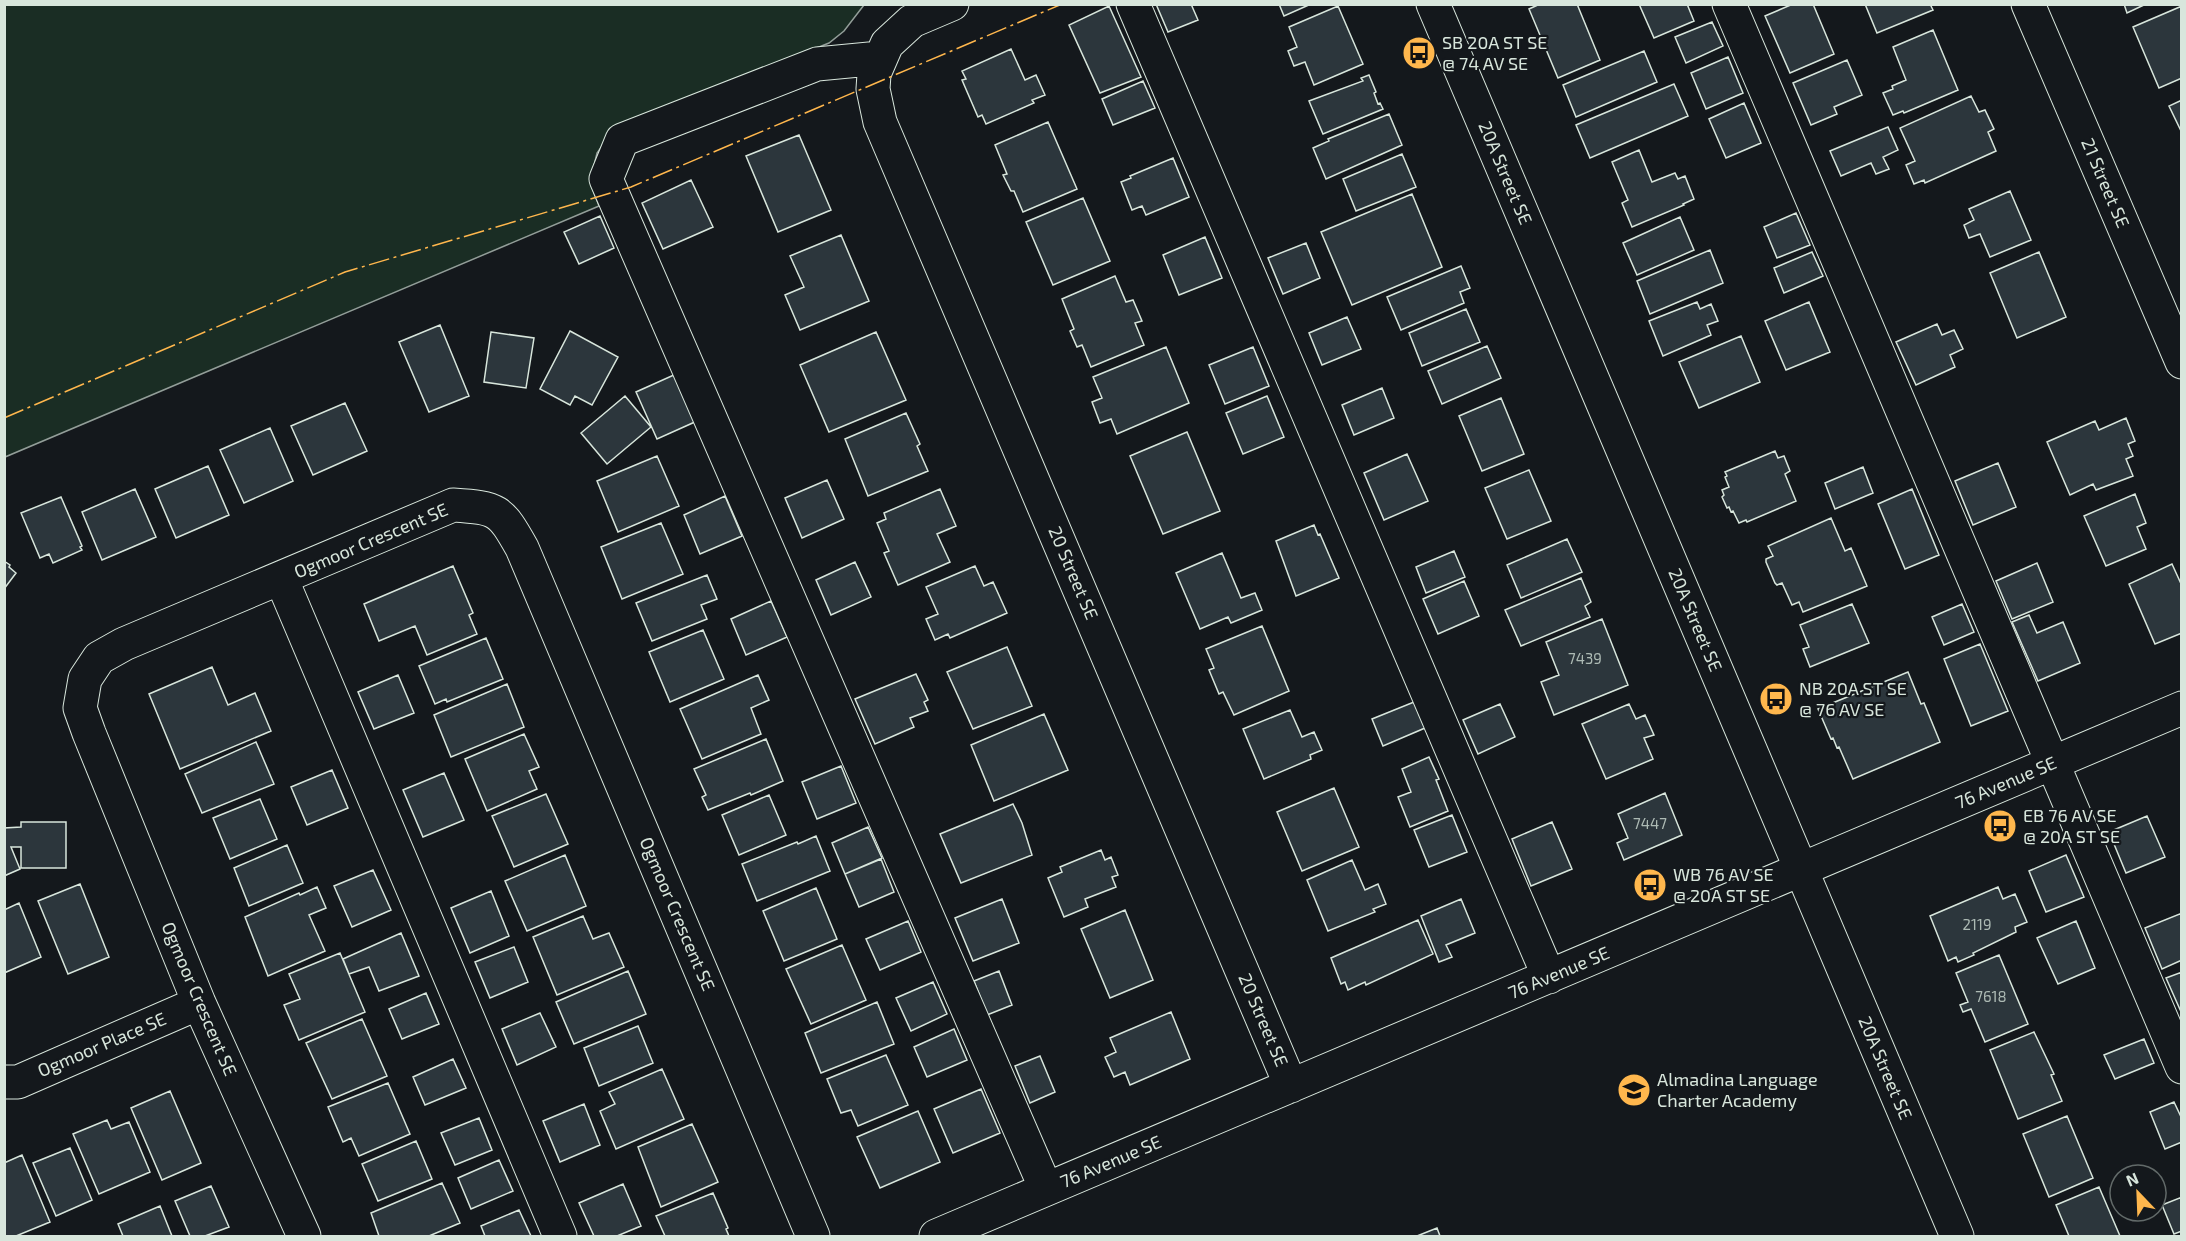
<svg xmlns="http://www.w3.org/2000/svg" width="2186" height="1241" viewBox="0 0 2186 1241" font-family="'Exo 2',sans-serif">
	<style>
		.green { fill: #1a2d24; stroke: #939e99; stroke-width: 1.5 }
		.building { fill: #2c363c; stroke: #d8e6dc; stroke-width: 1.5 }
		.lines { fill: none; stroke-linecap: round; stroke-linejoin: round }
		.minor-casing { stroke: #d8e6dc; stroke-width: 35 }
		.minor { stroke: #14181c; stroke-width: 33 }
		.power { stroke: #ffb74d; stroke-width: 1.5; stroke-dasharray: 21 4.5 3 4.5; stroke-linecap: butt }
		.labels { text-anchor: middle; stroke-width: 4.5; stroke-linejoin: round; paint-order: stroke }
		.number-label { font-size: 15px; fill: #adbab4 }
		.poi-label { font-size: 18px; fill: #d8e6dc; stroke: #14181c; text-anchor: start }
		.street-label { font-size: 18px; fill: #d8e6dc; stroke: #14181c }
	</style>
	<rect width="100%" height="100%" fill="#14181c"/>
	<!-- green -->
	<path class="green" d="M5 5H864L844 31 829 43 614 129 597 153 590 182 599 206 5 457Z"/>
	<!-- building -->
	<path class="building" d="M1156 4H1191L1198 20 1168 32Z
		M1279 4H1311L1284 16Z
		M1540 4H1577L1600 60 1558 78 1529 9Z
		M1639 4H1687L1694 21 1654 38Z
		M1793 4H1813L1834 54 1790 73 1765 16Z
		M1865 4H1930L1933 10 1877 33Z
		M2124 4H2146L2127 13Z
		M1109 6 1141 77 1100 93 1069 25Z
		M1338 6 1363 64 1314 85 1305 62 1294 66 1288 51 1297 47 1289 27Z
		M2182 6V78L2159 88 2133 27Z
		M1712 22 1723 46 1686 63 1675 37Z
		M1933 30 1958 90 1904 113 1903 111 1893 115 1883 93 1893 89 1892 86 1906 80 1893 47Z
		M1011 49 1025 80 1036 75 1045 95 1032 100 1034 103 986 124 982 115 978 117 962 80 966 79 962 71Z
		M1644 51 1657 82 1576 117 1563 85Z
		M1728 57 1743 93 1706 109 1691 73Z
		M1847 60 1862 95 1834 107 1837 114 1811 125 1793 83Z
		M1369 75 1376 92 1374 93 1378 104 1380 103 1383 109 1323 134 1309 101 1363 81 1361 78Z
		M1143 81 1155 108 1113 125 1102 99Z
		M1674 84 1688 116 1590 158 1576 125Z
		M1971 96 1979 112 1985 110 1994 129 1988 132 1996 151 1925 183 1924 180 1914 184 1906 165 1915 161 1900 128Z
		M2182 100V133L2169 106Z
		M1744 103 1761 143 1726 158 1709 119Z
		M1389 114 1402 145 1326 179 1313 148 1329 141 1328 139Z
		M1048 122 1077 189 1023 212 1014 191H1011L1003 175 1007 174 995 145Z
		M1888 127 1898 150 1883 157 1889 169 1876 174 1871 163 1841 176 1830 151Z
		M799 135 831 210 778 232 746 156Z
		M1639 150 1652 182 1675 173 1678 179 1685 176 1694 199 1683 204 1684 205 1632 227 1622 203 1628 200 1612 162Z
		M1402 154 1416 187 1356 211 1343 179Z
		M1173 158 1189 197 1146 215 1142 206 1132 210 1121 182 1131 178 1130 176Z
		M691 180 713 227 663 249 642 203Z
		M2010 191 2031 240 1990 257 1980 234 1969 238 1964 225 1974 220 1969 209Z
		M1412 194 1442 267 1352 305 1321 232Z
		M1083 198 1110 261 1053 285 1026 222Z
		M1796 213 1810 245 1777 258 1764 227Z
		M600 216 614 248 579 264 564 232Z
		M1680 217 1694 250 1637 275 1623 243Z
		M841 235 869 301 800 330 785 295 804 287 790 256Z
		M1205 237 1222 278 1179 295 1163 255Z
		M1306 243 1320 278 1283 294 1268 258Z
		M1710 250 1723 283 1650 314 1637 281Z
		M1812 252 1823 276 1784 293 1774 268Z
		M2039 252 2066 317 2017 338 1990 273Z
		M1461 266 1470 288 1460 292 1464 303 1401 330 1387 297Z
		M1115 276 1126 302 1133 300 1142 321 1135 323 1144 345 1091 367 1082 345 1077 347 1070 331 1074 329 1062 299Z
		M1697 302 1700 309 1711 304 1718 321 1707 325 1711 335 1663 356 1649 321Z
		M1809 302 1830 352 1786 370 1765 321Z
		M1466 309 1480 342 1422 366 1409 333Z
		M1347 317 1361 349 1322 365 1309 333Z
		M1937 324 1942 335 1954 330 1963 349 1950 355 1955 367 1916 385 1896 342Z
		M440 325 469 396 429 412 399 342Z
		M570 331 618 357 592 405 575 396 570 405 540 389Z
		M491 332 534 338 526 388 484 382Z
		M876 332 906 400 829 432 800 365Z
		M1741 336 1760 382 1699 408 1679 362Z
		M1487 346 1501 378 1442 404 1428 371Z
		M1166 347 1189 403 1117 434 1111 419 1100 423 1092 402 1102 398 1093 377Z
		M1253 347 1269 386 1225 404 1209 365Z
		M676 374 697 421 657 439 636 392Z
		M1382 388 1394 418 1354 435 1342 405Z
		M625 396 651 427 607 464 581 433Z
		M1267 396 1284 437 1243 454 1226 413Z
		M1501 398 1524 454 1482 471 1459 416Z
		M345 403 367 451 313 475 291 426Z
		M906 413 920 444 917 446 928 471 868 496 845 439Z
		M2126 418 2135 441 2128 444 2133 456 2126 459 2133 476 2096 490 2093 484 2070 495 2047 442 2095 421 2099 430Z
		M270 428 293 481 244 503 220 450Z
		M1187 432 1220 511 1163 534 1130 456Z
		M1775 451 1778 458 1784 456 1790 471 1785 474 1796 501 1747 522 1746 520 1739 523 1733 511 1731 512 1729 507 1727 508 1722 497 1724 495 1722 490 1729 487 1725 477 1727 476 1725 472Z
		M1407 454 1428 501 1384 520 1364 473Z
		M657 456 679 506 618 532 597 481Z
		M1998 463 2016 507 1973 525 1955 481Z
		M208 466 229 515 176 538 155 489Z
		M1863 467 1873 493 1835 509 1825 483Z
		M1529 470 1551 521 1507 539 1485 488Z
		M827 480 844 519 802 538 785 498Z
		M135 489 156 537 102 560 82 512Z
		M940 489 956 526 937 534 950 562 898 585 884 553 889 551 877 523 886 519 884 513Z
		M1912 489 1939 555 1905 569 1878 504Z
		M2135 494 2146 523 2137 527 2146 549 2106 566 2084 516Z
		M725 496 742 536 700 554 684 515Z
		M61 497 82 546 80 547 82 550 53 563 49 554 40 558 21 513Z
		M1831 518 1845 551 1851 548 1867 586 1803 612 1799 602 1792 605 1782 583 1777 585 1775 583 1766 562V559L1773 556 1768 546Z
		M661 523 683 574 622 599 601 547Z
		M1314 525 1318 535 1320 534 1339 578 1296 596 1276 541Z
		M1567 539 1582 572 1521 598 1507 565Z
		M1454 551 1465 577 1426 593 1416 567Z
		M1222 553 1241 598 1255 593 1262 610 1231 623 1228 617 1200 629 1176 573Z
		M4 561 10 565 9 567 16 573 4 589Z
		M855 562 871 597 831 615 816 580Z
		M2037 563 2053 602 2012 619 1996 581Z
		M2172 564 2182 586V633L2155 644 2129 584Z
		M453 566 473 613 469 615 477 634 427 655 415 626 379 641 364 604Z
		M975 566 984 586 993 582 1007 613 950 638 948 634 935 640 926 619 938 614 926 587Z
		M707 575 717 599 701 605 707 619 652 641 636 603Z
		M1581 578 1591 602 1585 606 1590 617 1521 646 1505 610Z
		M1464 581 1479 616 1438 634 1423 599Z
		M771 601 787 637 746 655 731 619Z
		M1852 604 1869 643 1810 667 1803 649 1809 647 1800 625Z
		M1962 604 1974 632 1944 645 1932 617Z
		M2029 615 2037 633 2063 622 2080 663 2038 681 2012 622Z
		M1602 619 1628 685 1554 715 1541 682 1559 675 1546 642Z
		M1262 626 1289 691 1234 715 1223 692 1219 694 1209 670 1214 668 1206 649Z
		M703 630 724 679 670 702 649 652Z
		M486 638 503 679 447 702 446 699 435 704 419 666Z
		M1980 644 2008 711 1971 726 1944 659Z
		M1007 647 1032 706 973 729 947 672Z
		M212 667 228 705 255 693 271 731 180 769 149 694Z
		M1908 672 1921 704 1924 703 1940 742 1853 779 1839 747 1837 748 1833 738 1831 739 1818 709Z
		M916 674 928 700 924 702 928 711 910 718 914 727 875 744 855 699Z
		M398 675 414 713 374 729 358 692Z
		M758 675 769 700 751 708 761 734 702 759 680 709Z
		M507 684 524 727 451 757 434 715Z
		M1414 702 1425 728 1383 746 1372 719Z
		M1500 704 1515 737 1478 754 1463 720Z
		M1629 704 1636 719 1645 715 1654 735 1644 738 1653 759 1606 779 1582 724Z
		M1290 710 1302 737 1314 732 1322 750 1310 755 1311 759 1264 779 1243 729Z
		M1044 714 1068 770 994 801 971 745Z
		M524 734 539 767 529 771 537 789 487 811 465 759Z
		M766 739 783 781 751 795 750 793 708 810 702 797 706 795 694 769Z
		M256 742 274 784 202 813 185 774Z
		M1429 757 1439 779 1436 780 1448 811 1410 827 1398 797 1411 792 1402 769Z
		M841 766 856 803 817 819 802 782Z
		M332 770 348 808 307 825 291 787Z
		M444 773 464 820 423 837 403 790Z
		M1334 788 1359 847 1302 871 1277 812Z
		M1665 793 1682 835 1624 860 1617 843 1628 838 1618 814Z
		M546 794 568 844 514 867 492 816Z
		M769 795 786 835 739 855 722 815Z
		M260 799 277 839 230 859 213 818Z
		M1013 804 1022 823 1032 855 961 883 940 834Z
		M1452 815 1467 852 1429 867 1414 830Z
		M2147 816 2165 857 2126 873 2109 832Z
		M21 822H66V868H21V847H11L20 869 4 876V828L21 827Z
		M1552 822 1572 869 1531 886 1512 839Z
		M868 827 882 858 845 874 832 843Z
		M816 836 830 871 757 901 742 864 797 842 798 844Z
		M287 845 303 883 249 906 234 868Z
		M1101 850 1105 860 1111 857 1118 875 1112 877 1116 887 1085 899 1088 907 1064 917 1048 878 1062 872 1060 867Z
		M565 855 586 906 527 931 505 881Z
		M2066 855 2084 897 2046 912 2029 871Z
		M881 859 894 892 859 907 845 874Z
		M1352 860 1365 890 1378 884 1386 904 1373 909 1375 912 1328 931 1307 880Z
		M373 870 391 910 352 927 334 886Z
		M80 884 109 957 68 974 38 901Z
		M317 887 326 908 309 915 325 951 268 976 245 917 299 893 300 895Z
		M1998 887 2003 899 2015 894 2027 922 2015 927 2016 932 1973 953 1974 955 1958 962 1956 957 1948 961 1930 916Z
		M816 888 837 939 784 961 763 911Z
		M491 891 509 936 470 953 451 908Z
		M1002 899 1019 943 973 961 955 918Z
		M1461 899 1475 933 1446 945 1452 957 1439 962 1421 916Z
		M19 903 41 957 4 973V910Z
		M1125 910 1153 980 1110 998 1081 929Z
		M2182 913V960L2162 969 2145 928Z
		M583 916 593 939 609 933 624 967 557 995 533 937Z
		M1418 920 1433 954 1366 985 1365 982 1348 990 1345 982 1341 984 1331 958Z
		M908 921 921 952 880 970 866 939Z
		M2076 921 2095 968 2058 984 2037 938Z
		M401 933 419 976 379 991 369 967 349 974 343 959Z
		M842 945 866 1000 811 1024 786 969Z
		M514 947 528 982 490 998 475 962Z
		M340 953 365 1012 299 1040 284 1005 300 999 289 974Z
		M1999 955 2028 1024 1985 1042 1971 1009 1963 1012 1960 1005 1968 1002 1956 973Z
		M628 971 646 1014 574 1044 556 1002Z
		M999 971 1012 1005 987 1015 974 981Z
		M2182 972V1014L2166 978Z
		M933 982 947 1014 911 1031 896 998Z
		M426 993 439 1024 402 1039 389 1009Z
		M877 1002 894 1044 821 1073 805 1033Z
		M1171 1012 1190 1059 1130 1085 1125 1072 1114 1077 1105 1057 1116 1052 1110 1038Z
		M540 1013 556 1047 517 1065 502 1029Z
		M362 1019 387 1076 332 1099 306 1043Z
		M638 1026 653 1063 599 1086 584 1048Z
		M954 1029 967 1060 927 1077 914 1047Z
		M2034 1032 2054 1074 2051 1075 2062 1101 2018 1119 1990 1050Z
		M2144 1039 2154 1063 2115 1079 2104 1055Z
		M886 1055 908 1105 858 1126 851 1110 841 1113 827 1079Z
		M1040 1056 1055 1092 1030 1103 1015 1066Z
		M453 1059 466 1088 425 1105 413 1077Z
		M662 1069 684 1119 616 1149 600 1111 615 1104 609 1092Z
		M388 1083 410 1134 359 1156 351 1138 343 1142 328 1107Z
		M981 1089 1000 1133 953 1153 934 1109Z
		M170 1091 201 1163 162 1180 131 1108Z
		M2174 1102 2182 1119V1142L2165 1149 2150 1112Z
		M584 1104 600 1145 560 1162 543 1121Z
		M918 1111 940 1162 880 1188 857 1137Z
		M2067 1116 2093 1178 2049 1197 2023 1134Z
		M479 1118 492 1150 455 1165 441 1133Z
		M107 1120 111 1129 129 1122 150 1172 99 1194 73 1134Z
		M692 1124 718 1182 661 1207 638 1147Z
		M416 1141 432 1179 378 1201 362 1164Z
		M70 1148 92 1200 56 1216 33 1163Z
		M22 1155 50 1222 16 1236H4V1163Z
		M499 1160 513 1191 471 1209 458 1178Z
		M442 1183 460 1223 429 1236H379L371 1213Z
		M623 1184 641 1226 617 1236H594L579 1203Z
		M211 1186 229 1227 205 1236H190L175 1201Z
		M2099 1187 2120 1236H2069L2056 1205Z
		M713 1193 728 1228 726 1229 729 1236H665L656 1216Z
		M2182 1197V1231L2174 1234 2162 1205Z
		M160 1206 172 1236H123L118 1224Z
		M519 1210 531 1236H485L481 1226Z
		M1437 1228 1440 1236H1417Z"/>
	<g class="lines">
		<!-- minor casing -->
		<g class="minor-casing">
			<path id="minor" d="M952 4 912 21 887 44 874 74 873 89 880 122 1291 1086
				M1133 4 1549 977
				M1433 4 1957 1236
				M1729 4 2182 1067
				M2028 4 2182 362
				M880 58 817 64 622 140 606 179 1046 1189
				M281 578 560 1236
				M4 1082H18L199 1003
				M304 1236 199 1003 89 733 80 708 85 679 99 658 124 644 453 505C498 508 500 509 522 548L813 1236
				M936 1236 2182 708"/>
		</g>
		<!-- minor -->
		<use href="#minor" class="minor"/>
		<!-- power -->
		<path class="power" d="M4 418 345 272 631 187 1062 4"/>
	</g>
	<!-- icons -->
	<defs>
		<g id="bus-disc" transform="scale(1.725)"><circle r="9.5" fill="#ffb74d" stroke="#14181c"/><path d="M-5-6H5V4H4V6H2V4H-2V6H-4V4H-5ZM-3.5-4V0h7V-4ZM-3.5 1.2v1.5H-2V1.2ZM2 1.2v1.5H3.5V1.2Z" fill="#111"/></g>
		<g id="school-disc" transform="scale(1.725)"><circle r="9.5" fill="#ffb74d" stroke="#14181c"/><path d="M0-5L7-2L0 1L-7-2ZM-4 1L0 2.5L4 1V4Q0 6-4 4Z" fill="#111"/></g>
	</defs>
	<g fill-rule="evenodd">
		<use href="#bus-disc" x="1419" y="53"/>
		<use href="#bus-disc" x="1776" y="699"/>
		<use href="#bus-disc" x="2000" y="826"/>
		<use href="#bus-disc" x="1650" y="885"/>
		<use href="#school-disc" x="1634" y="1090"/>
	</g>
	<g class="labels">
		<!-- number labels -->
		<g class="number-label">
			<text x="1585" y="664">7439</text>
			<text x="1650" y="829">7447</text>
			<text x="1977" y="930">2119</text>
			<text x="1991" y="1002">7618</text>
		</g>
		<!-- poi labels -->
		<g class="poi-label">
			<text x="1442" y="49">SB 20A ST SE<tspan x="1442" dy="21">@ 74 AV SE</tspan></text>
			<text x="1799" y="695">NB 20A ST SE<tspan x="1799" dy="21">@ 76 AV SE</tspan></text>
			<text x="2023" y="822">EB 76 AV SE<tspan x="2023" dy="21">@ 20A ST SE</tspan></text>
			<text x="1673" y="881">WB 76 AV SE<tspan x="1673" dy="21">@ 20A ST SE</tspan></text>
			<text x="1657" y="1086">Almadina Language<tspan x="1657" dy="21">Charter Academy</tspan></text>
		</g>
		<!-- street labels -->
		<g class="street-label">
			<text transform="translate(1505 173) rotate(67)" y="6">20A Street SE</text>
			<text transform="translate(2105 183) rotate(67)" y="6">21 Street SE</text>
			<text transform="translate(371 541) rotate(-23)" y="6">Ogmoor Crescent SE</text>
			<text transform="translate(1073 573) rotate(67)" y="6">20 Street SE</text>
			<text transform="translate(1695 620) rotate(67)" y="6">20A Street SE</text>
			<text transform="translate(2006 783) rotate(-23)" y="6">76 Avenue SE</text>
			<text transform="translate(677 914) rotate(67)" y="6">Ogmoor Crescent SE</text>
			<text transform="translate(1559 973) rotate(-23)" y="6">76 Avenue SE</text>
			<text transform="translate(199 999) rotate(67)" y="6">Ogmoor Crescent SE</text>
			<text transform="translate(1263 1020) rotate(67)" y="6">20 Street SE</text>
			<text transform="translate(102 1045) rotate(-23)" y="6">Ogmoor Place SE</text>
			<text transform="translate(1885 1068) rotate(67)" y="6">20A Street SE</text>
			<text transform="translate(1111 1162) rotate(-23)" y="6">76 Avenue SE</text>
		</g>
	</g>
	<!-- border -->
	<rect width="2186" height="1241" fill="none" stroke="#d8e6dc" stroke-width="12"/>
	<!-- north arrow -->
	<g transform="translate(2138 1193) rotate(337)"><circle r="28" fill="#14181c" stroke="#626a69" stroke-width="1.5"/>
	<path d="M0-4.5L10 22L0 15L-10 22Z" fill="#ffb74d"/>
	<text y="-9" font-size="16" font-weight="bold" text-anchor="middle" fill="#d8e6dc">N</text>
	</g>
</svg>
